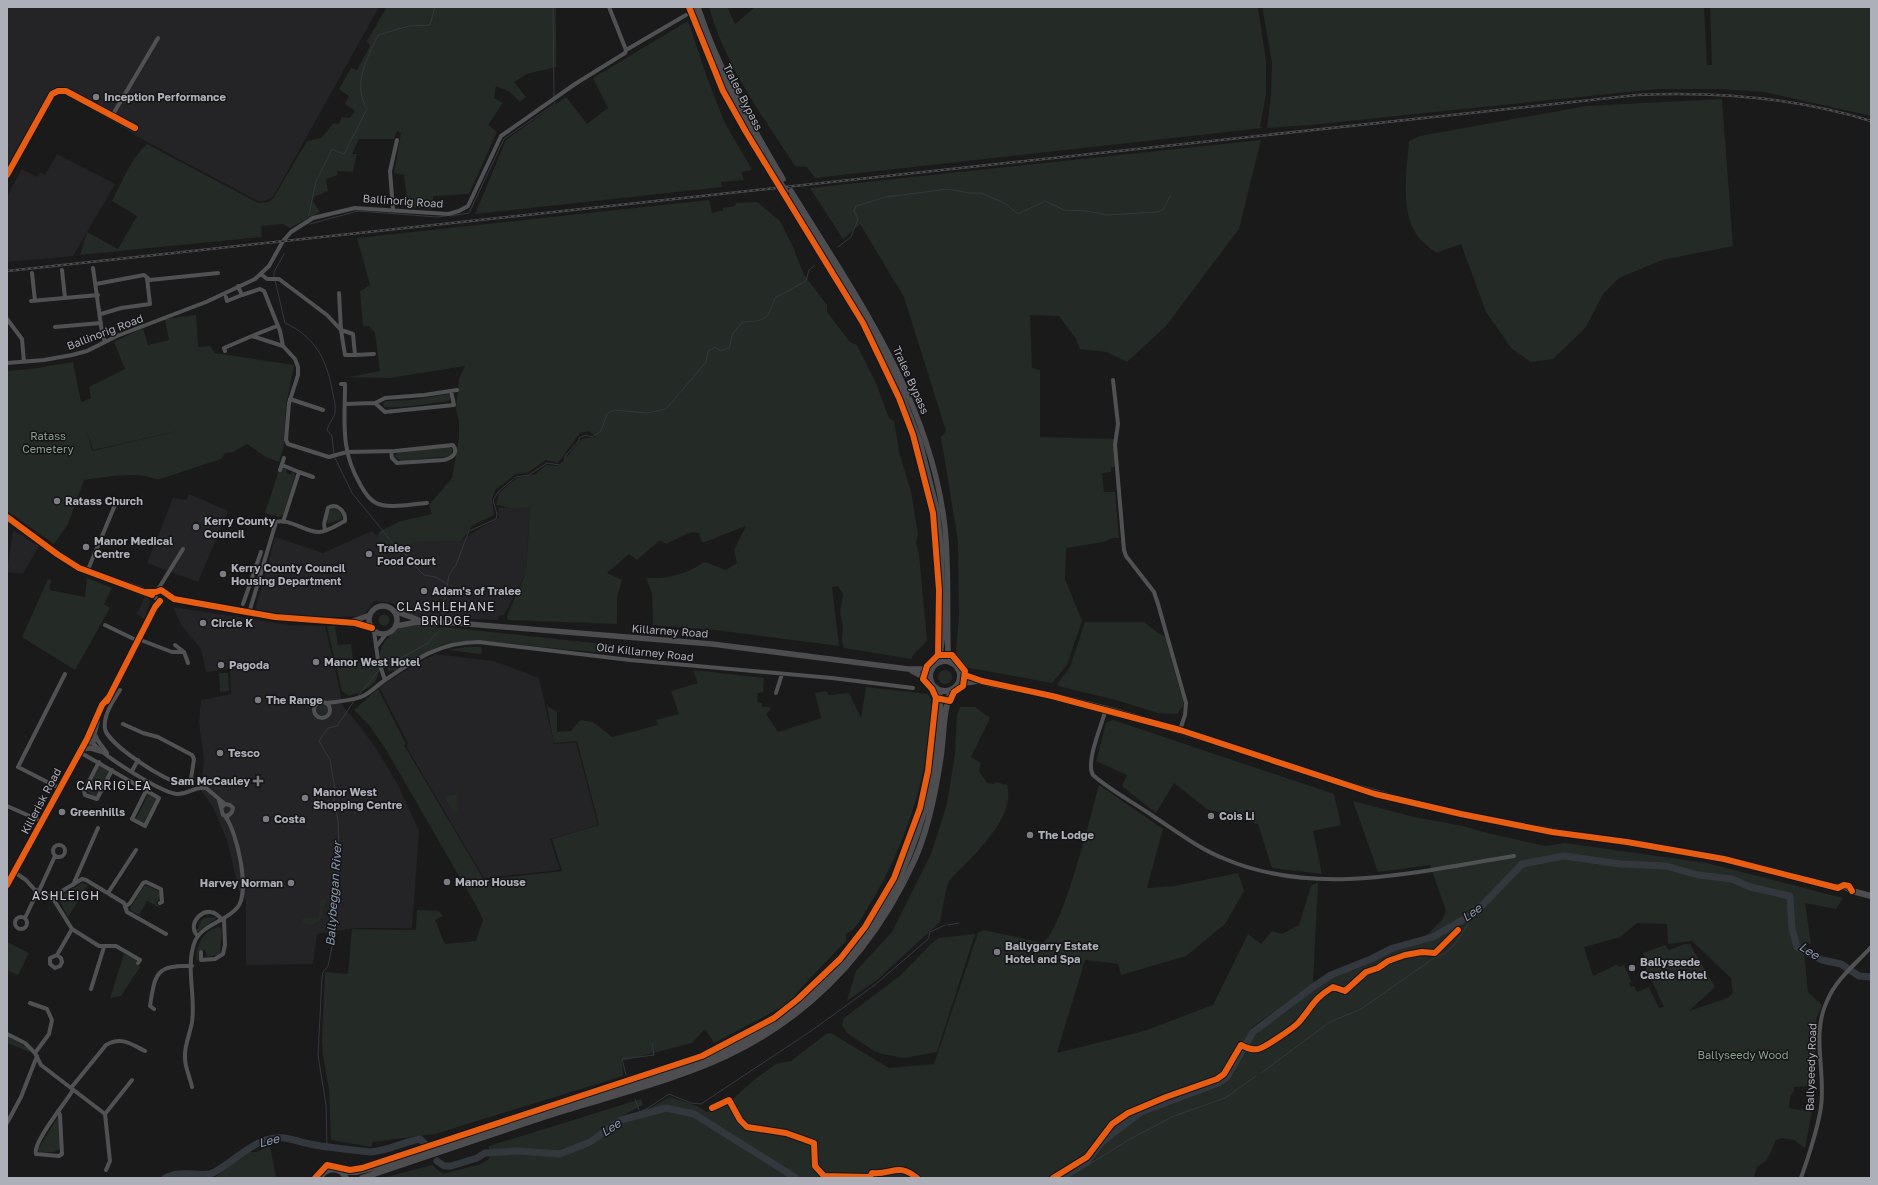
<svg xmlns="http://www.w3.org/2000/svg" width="1878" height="1185" viewBox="0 0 1878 1185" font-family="'Golos Text',sans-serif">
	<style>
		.built { fill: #242426 }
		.green { fill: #242a25; fill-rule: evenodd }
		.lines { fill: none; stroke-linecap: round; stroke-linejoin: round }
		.stream { stroke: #33383f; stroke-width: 1 }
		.river { stroke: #33383f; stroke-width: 7 }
		.minor { stroke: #505153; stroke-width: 4 }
		.major { stroke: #4d4d50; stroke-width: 5.5 }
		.highway { stroke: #4d4d50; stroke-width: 6 }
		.rail-casing { stroke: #4c4c4f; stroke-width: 2.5 }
		.rail { stroke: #151416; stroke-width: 1; stroke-dasharray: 3; stroke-linecap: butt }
		.major-bridge { stroke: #4d4d50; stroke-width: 5.5 }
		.cycleway-casing { stroke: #151416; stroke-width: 8 }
		.cycleway { stroke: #e95d12; stroke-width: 6 }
		.poi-dot { fill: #7a7c82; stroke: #151416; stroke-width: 1.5 }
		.labels { text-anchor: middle; stroke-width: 3; stroke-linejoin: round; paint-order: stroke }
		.poi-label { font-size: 11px; font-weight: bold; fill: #aeb0b9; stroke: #151416; text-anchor: start }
		.street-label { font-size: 11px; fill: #aeb0b9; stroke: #151416 }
		.park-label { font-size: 11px; fill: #87a18c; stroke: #151416 }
		.neighbourhood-label { font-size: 12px; letter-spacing: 1px; fill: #cecfd6; stroke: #151416 }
		.water-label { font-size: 12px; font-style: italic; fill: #899aaf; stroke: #151416 }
	</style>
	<rect width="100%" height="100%" fill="#1a1a1b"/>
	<!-- built -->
	<path class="built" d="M7 7H379L273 197 264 201H258L149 143 65 93 57 95 52 100 7 181Z
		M57 154 115 184 73 256 7 262V196L22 169 37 177 40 172 45 175Z
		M189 494 228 511 198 582 147 563 173 498 186 500Z
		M530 506 526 573 504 615 499 616 498 620 412 616 392 603 375 601 365 613 358 616 341 617H301L255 610 275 537 323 553 372 531 399 555 415 542 461 541 484 526 499 518 498 508Z
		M13 530 39 546 23 574 7 572Z
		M145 596 150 600V602L144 619 137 614Z
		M173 607 290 625 325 626 341 695 342 705 359 725 377 750 398 785 419 831 412 928H356L317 934 313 964 246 965V899L240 894 227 840 213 807 201 790 204 759 199 722 201 700 231 694 230 669 206 672 201 649 181 625Z
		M435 654 494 661 539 678 554 744 576 742 598 825 550 839 560 870 484 878 407 748 408 743 379 687 414 665Z"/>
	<!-- green -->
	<path class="green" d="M387 7H556V67L527 74 514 82 526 97 520 102 510 92 496 86 494 98 503 103 488 125 497 132 469 194 433 196V209L408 207 404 175 394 173 401 133 397 131 394 139H359L352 154H357L353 172 337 171 338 175 326 179 328 191 314 197 313 201 320 212 290 228 283 224 261 226 262 237 80 255 87 232 118 249 137 216 112 201C122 182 131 158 147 144L258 203 268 202 273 199 307 141 321 138 334 123 339 124 342 117 350 118 355 111 345 104 349 96 339 89 351 68 357 70 370 46 367 41Z
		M709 7H727L735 24 755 7H1258L1266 62V94L1260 127 1263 128 815 178 807 167 795 166C762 116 725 65 709 7Z
		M1262 7H1704L1707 65H1712L1710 7H1871V116L1765 92 1720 89H1657L1310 125 1267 128 1271 95 1272 62Z
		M688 21 706 75 725 123 752 170 741 172 744 180 721 182 722 187 475 214 506 140 566 97 587 124 608 108 593 78Z
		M1722 99 1733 246 1662 260 1619 278 1603 294 1586 327 1553 359 1531 362 1512 349 1486 312 1461 244 1436 253C1431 249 1426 245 1422 241 1398 217 1407 171 1409 141L1420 136 1586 106Z
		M1261 140 1239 229 1166 326 1127 362 1107 352 1080 349 1076 339 1059 316 1030 315 1032 368 1040 370V437L1115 439V464L1114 467H1111V472L1102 473 1104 492H1115L1119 538H1113L1104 542 1066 548 1065 579 1082 621 1067 665 1052 683 964 667 958 659 956 649 959 616 958 541 941 437 946 431 904 297 860 224 843 239 810 188Z
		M709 200 712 213 723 210V208L735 206 736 203 757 202 780 221 793 247 804 275 827 305V312L850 342 857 345 876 383 889 418 894 421 900 456 911 491 918 534 916 543 919 554 927 640C922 648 915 650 911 659L844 648 842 640 843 627 840 612 843 594 838 586 832 587 839 646 715 630 653 625 652 593 646 578C668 579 686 574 705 562L726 570 737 563 734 550 746 526 702 543 699 533 691 532 666 544 660 540 637 560 629 554 607 573 622 580 617 597V624L508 620 507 616 526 573 530 507 511 508 496 505 499 493 517 478 536 474 546 465 560 466 565 462 566 457 582 439 596 437 589 431 580 433 558 463 546 460 527 473 516 474 496 489 492 499 494 515 473 525 461 541 415 542 399 555 378 537 379 532 398 522 432 514 429 505 452 478 459 438V420L456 410 459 379 465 366 390 378 349 377 380 371 375 333 369 326H363L360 291 370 285 357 238Z
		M196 315 198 347 210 346 215 353 294 365 286 405 284 446 279 462 266 457 247 444 233 452 225 453 221 459 160 479C154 480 152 477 145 476 126 473 104 477 84 480L68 524 54 544 7 511V371L31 369 73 362 81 402 91 398 89 387 125 369 114 342 143 328 148 345 169 340 165 319ZM186 429 92 451 87 431 93 450Z
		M448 394 451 397 449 401C427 404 406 408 384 407L383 405 385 401 411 400Z
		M449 447 453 449 451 456 401 461 395 457 397 453Z
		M283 469H287L286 472 291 475 293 471 295 475 283 515 279 517 265 513 279 470 282 471Z
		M334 507 341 513 342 519 328 524C325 518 329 510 334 507Z
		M203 512 211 516 207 525 198 521Z
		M87 578 112 588 104 604 110 608 75 670 22 637 48 579 51 580 49 590 85 597Z
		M378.5 620a5.5 5.5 0 1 1 11 0a5.5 5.5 0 1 1-11 0Z
		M1085 622H1144L1158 633 1165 637 1184 705 1177 714 1158 713 1116 700 1058 686V683L1070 667Z
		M407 624 438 625 437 628 444 627 612 645V654L473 640 442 645 421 655 396 670 388 671 386 664 383 665C382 662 380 658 380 655 379 643 397 628 407 624Z
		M327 626H335L338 645 351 644 353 660 371 663 378 666C383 683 362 693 349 696L342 691Z
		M465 647H481L482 652 480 654 448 650Z
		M693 670 764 678 763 692 758 693 757 702 762 703V707H769L771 709 766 714 778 732 821 718 815 693 826 691 829 695 849 693 861 718 866 687 928 694 931 699C933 765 904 851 868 907 862 917 857 929 846 934V941L798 991 790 1003 714 1043 705 1029 692 1043 622 1061 623 1076 435 1134 373 1142 371 1147 331 1140 329 1089 323 1056 322 1040 325 972 348 974 352 929 416 930 417 910 439 911 443 916 435 920 445 944 476 941 483 920 477 907 385 748 369 725 354 710 378 689 406 744 404 745 484 880 562 871 552 839 599 825 577 741 554 743 547 706 557 712V732L571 731 580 720 593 722 612 737 658 725 656 720 679 714 671 691 698 683Z
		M938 677a7 7 0 1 1 14 0a7 7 0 1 1-14 0Z
		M219 673H228L229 691 220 692Z
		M317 710a5 5 0 1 1 10 0a5 5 0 1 1-10 0Z
		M960 707H975L990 718 971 757 981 763 979 771 987 783 994 784 996 782 1007 785C1017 819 969 859 949 881L946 890 940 922 877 980 847 1001 856 971 892 932 931 854 947 804 955 754 957 715Z
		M1113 720 1334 794 1341 825 1313 831 1322 874 1272 868 1258 824 1207 809 1174 783 1156 813 1122 786 1127 775 1096 761 1106 723Z
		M99 766 109 771V773L97 796 94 797 87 791Z
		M1099 785 1163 829 1147 888 1175 886 1238 873 1244 891 1225 924 1186 956 1121 975 1118 964 1085 960 1057 1053 1144 1031 1213 1005 1248 934 1261 944 1272 931 1282 934 1299 925 1311 886 1316 883H1318L1313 983 1251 1028 1250 1031 1325 976 1368 958 1392 946 1426 936 1442 920 1446 911 1430 865 1378 872 1353 801 1414 817 1463 826 1487 833 1546 846 1565 843 1707 863 1843 898 1836 909 1805 903 1811 944 1803 943 1808 992 1822 1005 1816 1020 1815 1081 1807 1086 1794 1087V1091L1790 1097 1789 1108 1806 1111 1808 1097 1815 1095 1805 1148 1794 1140 1782 1138 1776 1140 1767 1160 1757 1167 1754 1178H1057L1086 1162 1111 1129 1142 1108 1167 1097 1217 1081 1225 1075 1243 1045 1241 1043 1223 1074 1218 1077 1144 1103 1121 1116 1104 1131 1082 1160 1051 1178H383L432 1165 443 1174 481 1164 489 1159V1146L641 1099 643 1105 618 1118 620 1125 670 1097 697 1106 707 1112 734 1098 755 1079 776 1064 791 1061 826 1034 831 1033 889 1068 934 1064 978 933 984 930 1043 943C1063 929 1091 814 1099 785ZM1637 923 1667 924 1668 944 1692 941 1731 978 1733 993 1728 998 1689 1011 1715 987 1690 944H1685L1669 950 1665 945 1643 953 1647 961 1643 962 1664 1007 1659 1008 1649 987 1637 992 1634 986 1631 987 1629 983 1631 981 1624 965 1620 967 1616 965 1593 976 1584 947 1620 937Z
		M148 794 157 798 144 823 136 819Z
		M457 794 458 811H453L446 800V796Z
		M82 883 88 885 68 917 58 898Z
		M144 886H148L160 892V898L156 903 161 908 147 901 139 915 131 911 130 908Z
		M324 899 327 900 320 920 312 925 304 924 302 920 304 918 319 917 320 901Z
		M215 916 218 917 196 933V929H198C199 920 204 915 213 918Z
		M218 927 222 929 220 953 218 955 207 957 205 950H199L198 960H196C197 944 202 932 218 927Z
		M975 934 937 1052 904 1058 882 1054 874 1051 847 1033 842 1025 844 1018 901 975 932 943 939 938Z
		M7 942 29 953 18 975 7 970Z
		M124 954 136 960V964L140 967 121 996 110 998Z
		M7 1036 28 1048 30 1052 7 1043Z
		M58 1117 61 1149 54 1152H39L38 1149Z
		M270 1146 276 1178H214L246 1152H256Z"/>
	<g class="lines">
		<!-- stream -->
		<path class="stream" d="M553 7 554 96
			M309 215 316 181 332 149 344 154 367 109C352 84 367 59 378 35L409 26 430 25 435 7
			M450 216 469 213 504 139 555 104 554 102
			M310 224 358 211 437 217 446 216
			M838 247 851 237 858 219 854 211 856 206 886 197 948 189 969 193H981L1006 204 1018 214 1045 201 1064 210 1086 211 1107 215 1157 212 1163 210 1170 196
			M274 277V272L284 254
			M275 280 285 323C314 336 326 358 332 389 333 396 336 404 335 411 335 418 329 422 327 430L332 436 334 455
			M335 458 352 493 396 547 410 558 414 565 424 575 436 577 447 584
			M442 615 449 575 456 565 469 531 496 519 497 514 493 500 499 491 516 477 529 475 547 463 560 465 565 461V456L579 441V438L585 435 592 437 601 431 607 414 614 410 647 413 666 409 706 362 708 351 715 347 721 351 729 348 733 333 743 322C766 321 768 319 775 298L806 281 809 270 814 266
			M383 668 428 643 440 630
			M357 697 380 669
			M947 925 959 923
			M1261 1073 1330 1022 1361 1009 1434 958C1457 952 1462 929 1476 912
			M626 1075 622 1059 654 1055 652 1043
			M635 1099 639 1110
			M621 1120 648 1108 669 1094 691 1103 701 1104 811 1031 876 984 928 939 930 932 945 925
			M327 1147 326 1105 318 1055 322 977 323 972 328 966 333 942 339 858 338 820 334 800 335 789 330 760 319 741 328 728 337 726 354 701
			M1067 1178 1130 1139 1174 1116 1225 1098 1256 1076"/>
		<!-- river -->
		<path class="river" d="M437 1161 444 1166H451L477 1158 485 1153 518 1151 560 1154 590 1142 621 1120 666 1108 694 1114 796 1178
			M165 1178C180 1170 195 1176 210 1174 220 1172 249 1145 265 1140 283 1134 293 1141 310 1144 330 1148 351 1150 371 1152 388 1151 403 1142 420 1139L425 1144
			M1061 1178 1086 1163 1102 1142 1141 1112 1218 1083 1227 1077 1253 1032 1313 987 1331 975 1371 959 1393 948 1433 937 1476 912 1522 864 1564 856 1621 864 1666 866 1698 875 1732 879 1750 887 1790 896 1792 929 1797 947 1822 960 1841 964 1859 976 1871 977"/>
		<!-- minor -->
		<path class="minor" d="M609 7 626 50
			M112 116 158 38
			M7 175 52 94 58 91H66L135 128
			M393 209 390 171 397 140
			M93 268 102 333 105 342
			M62 270 65 298
			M32 273 35 301
			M261 274 267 279H279L327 315 341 330 345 355H355L353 334 341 330 339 293
			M96 284 144 275 150 280 218 273
			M238 286 242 295 260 289 264 291 280 331 283 346 295 359 298 367V375L289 403 286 440 288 444 329 457 347 452 395 451 453 445C459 453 452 458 444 460L397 463 392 458 391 451
			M226 297 227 301 242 295
			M31 301 98 295
			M101 314 121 308 150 304 147 278
			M7 319 22 339 24 362
			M55 327 101 323
			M252 336 277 326
			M225 351 224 348 252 336 283 346
			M355 355 374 354
			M7 363 44 360 72 355 87 351 117 336 206 302 255 279 269 266 283 241 291 232 313 218 355 208 448 214 459 211 468 206 501 136 575 84 625 53 626 50 686 15
			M1113 380 1118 424 1115 445 1124 550 1126 556 1154 592 1158 604 1186 703 1185 715 1180 730
			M341 384H345C345 423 340 449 360 484 365 493 371 503 382 505 396 508 413 504 427 503
			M290 399 323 410
			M375 403 385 412 454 405 451 391
			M345 404 375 403 385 398 424 395 457 390
			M282 465 299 472 283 522
			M280 470 284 458
			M299 472 313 477
			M87 572 115 505 120 500 137 502
			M157 591 183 549
			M243 604 261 552
			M249 613 276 522C289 518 305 532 319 532 327 532 337 525 345 521 346 512 337 502 328 508L324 524 325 530
			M105 625 138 641
			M374 631 378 660 385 680
			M138 639 172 652H184
			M175 645 184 652 188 663
			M376 647 386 634
			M120 690C113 701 103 715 105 729 108 744 166 782 180 783 185 784 188 781 191 779L194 759 192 755 158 737 143 733 123 724
			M776 693 782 674
			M314 710a8 8 0 1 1 16 0a8 8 0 1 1-16 0Z
			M326 703C338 701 355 701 365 695 372 691 378 685 385 680 416 659 440 642 479 642L630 660 832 678 913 688
			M1106 709C1102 724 1085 763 1093 775 1111 791 1133 802 1153 816 1176 831 1199 849 1225 859 1317 898 1420 871 1514 856
			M96 738 107 753
			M92 742C103 756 159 791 176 794 187 795 195 786 206 788L225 804
			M83 754 159 798 145 826 132 819 146 791
			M99 762 84 791 85 795 97 799 112 770
			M132 771 138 760
			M59 788 18 767 65 674
			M219 800 223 815 228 816 232 812 233 808 230 805 225 804 222 807
			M7 806 41 821
			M53 851a6 6 0 1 1 12 0a6 6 0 1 1-12 0Z
			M14 872 26 880 34 889 52 897 82 879 86 880 124 903 127 912 166 934
			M73 885 98 828
			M39 891 55 856
			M108 893 136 850
			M52 897 72 929 99 946H116L140 960 138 963
			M125 907 130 903 143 883 146 882 161 889 162 902 160 903
			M15 923a6 6 0 1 1 12 0a6 6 0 1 1-12 0Z
			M25 918 34 899 36 890
			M198 936C184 924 208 899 222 920
			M201 952V960L215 959 223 954 225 945 224 919
			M57 955 61 958 62 962 60 966 55 968 50 964V958L57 955 72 929
			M91 989 104 947
			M30 1003 47 1009 52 1020 49 1034 35 1053
			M154 1009 150 1006C155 973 156 965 192 966
			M7 1034 25 1043 35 1053 41 1065 105 1114 110 1161 106 1170
			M192 1087C190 1077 185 1068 185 1058 184 1046 190 1034 192 1022 196 996 185 966 195 941 202 925 226 921 237 908 251 893 237 831 225 816
			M71 1088 106 1045C121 1036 131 1044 145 1051
			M58 1111 60 1115 62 1154 59 1156 36 1154C32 1143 66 1102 73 1090
			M105 1114 132 1080
			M7 1123 21 1097 37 1056
			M1801 1178C1808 1158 1818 1127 1821 1107 1826 1072 1811 1035 1827 1001 1837 978 1855 965 1871 947"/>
		<!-- major -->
		<path class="major" d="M692 7C713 68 744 124 778 179
			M698 7C718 69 750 123 783 179
			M791 191C856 296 931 401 945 528 949 569 947 610 948 652L951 663
			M790 197 865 319 899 387 920 442 937 510 941 547 943 634 939 662
			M7 517C34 534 56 558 86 571 108 582 135 583 155 597
			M147 592H156L161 590 174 599 275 617 355 623 372 628
			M369 620a14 14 0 1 1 28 0a14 14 0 1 1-28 0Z
			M394 611 419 620
			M353 621 370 615
			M396 626 417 622 456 623 712 644 908 669H932
			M912 671 931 681
			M108 699 155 607 160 601
			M94 734 97 722
			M87 739 90 742 93 741 96 738 94 734
			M80 749 91 748 101 751
			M7 885 87 739 102 705 109 697"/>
		<!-- highway -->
		<path class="highway" d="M930 676a15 15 0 1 1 30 0a15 15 0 1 1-30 0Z
			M958 669C978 686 1010 687 1035 692 1062 698 1088 704 1114 711 1231 744 1343 789 1462 814 1543 832 1626 841 1707 856 1749 863 1790 875 1831 886L1845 887 1852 891 1871 896
			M958 684 977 681
			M342 1172H356L379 1166 701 1062C821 1012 902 915 930 788 937 757 943 722 939 690
			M320 1178C326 1167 340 1166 346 1178
			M362 1178C430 1155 497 1132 566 1110 617 1094 677 1079 726 1056 813 1015 874 948 914 861 929 828 936 790 941 755 944 733 943 709 952 689"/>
		<!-- rail casing -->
		<g class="rail-casing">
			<path id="rail" d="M7 271 1637 95C1716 91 1796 98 1871 121"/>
		</g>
		<!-- rail -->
		<use href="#rail" class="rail"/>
		<!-- major-bridge -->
		<path class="major-bridge" d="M778 179 786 191"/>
		<!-- cycleway casing -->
		<g class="cycleway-casing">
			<path id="cycleway" d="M7 175 52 94 58 91H66L135 128
				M7 517 57 554 79 568 152 595
				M147 592H156L161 590 174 599 275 617 355 623 372 628
				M965 675 982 681 1052 696 1180 730 1375 794 1461 814 1552 832 1627 842 1724 859 1838 888 1844 885 1849 886 1852 891
				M936 698 950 701 954 692 963 686 965 671 952 655H938
				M107 701 155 607 160 601
				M7 885 87 739 102 705 109 697
				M712 1108 729 1100 740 1120 747 1127 786 1133 814 1143 815 1166 824 1176 870 1177 872 1173C892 1175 898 1162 917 1178
				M315 1178 327 1165 350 1170 362 1168 702 1056 774 1018 798 999 840 959 865 927 894 878 920 808 928 771 936 698 932 689 923 679 927 666 938 655 939 590 933 513 913 435 899 398 863 323 746 132 723 91 689 7
				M1053 1178 1087 1157 1112 1124 1128 1113 1166 1097 1217 1079 1224 1074 1241 1045C1247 1048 1251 1050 1258 1049 1264 1048 1295 1027 1299 1022 1312 1007 1314 998 1333 987L1345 991 1366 972 1378 968 1388 961 1405 955 1422 952 1435 953 1458 930"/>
		</g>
		<!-- cycleway -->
		<use href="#cycleway" class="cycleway"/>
	</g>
	<!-- markers -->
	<g class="poi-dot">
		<circle cx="96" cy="97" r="4"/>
		<circle cx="57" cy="501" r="4"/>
		<circle cx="196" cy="527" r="4"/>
		<circle cx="86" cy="547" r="4"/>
		<circle cx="369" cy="554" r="4"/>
		<circle cx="223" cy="574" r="4"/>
		<circle cx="424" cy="591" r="4"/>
		<circle cx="203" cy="623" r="4"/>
		<circle cx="316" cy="662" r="4"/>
		<circle cx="221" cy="665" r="4"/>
		<circle cx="258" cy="700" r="4"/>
		<circle cx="220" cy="753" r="4"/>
		<path d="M256 775h4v4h4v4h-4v4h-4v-4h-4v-4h4z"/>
		<circle cx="305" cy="798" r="4"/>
		<circle cx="62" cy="812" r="4"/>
		<circle cx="1211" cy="816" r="4"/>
		<circle cx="266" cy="819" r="4"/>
		<circle cx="1030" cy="835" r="4"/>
		<circle cx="447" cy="882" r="4"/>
		<circle cx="291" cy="883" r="4"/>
		<circle cx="997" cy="952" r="4"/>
		<circle cx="1632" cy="968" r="4"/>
	</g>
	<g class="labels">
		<!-- poi labels -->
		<g class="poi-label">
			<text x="104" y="101">Inception Performance</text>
			<text x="65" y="505">Ratass Church</text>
			<text x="204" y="525">Kerry County<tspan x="204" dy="13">Council</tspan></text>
			<text x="94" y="545">Manor Medical<tspan x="94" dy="13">Centre</tspan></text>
			<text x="377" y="552">Tralee<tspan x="377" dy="13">Food Court</tspan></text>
			<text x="231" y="572">Kerry County Council<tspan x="231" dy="13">Housing Department</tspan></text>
			<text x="432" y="595">Adam's of Tralee</text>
			<text x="211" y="627">Circle K</text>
			<text x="324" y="666">Manor West Hotel</text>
			<text x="229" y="669">Pagoda</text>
			<text x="266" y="704">The Range</text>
			<text x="228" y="757">Tesco</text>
			<text x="250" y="785" text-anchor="end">Sam McCauley</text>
			<text x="313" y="796">Manor West<tspan x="313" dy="13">Shopping Centre</tspan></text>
			<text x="70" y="816">Greenhills</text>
			<text x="1219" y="820">Cois Li</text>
			<text x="274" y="823">Costa</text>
			<text x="1038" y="839">The Lodge</text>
			<text x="455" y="886">Manor House</text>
			<text x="283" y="887" text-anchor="end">Harvey Norman</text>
			<text x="1005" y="950">Ballygarry Estate<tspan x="1005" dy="13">Hotel and Spa</tspan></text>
			<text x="1640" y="966">Ballyseede<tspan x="1640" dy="13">Castle Hotel</tspan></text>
		</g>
		<!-- street labels -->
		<g class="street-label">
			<text transform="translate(743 97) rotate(63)" y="4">Tralee Bypass</text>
			<text transform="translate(403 201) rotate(4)" y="4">Ballinorig Road</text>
			<text transform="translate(105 332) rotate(-21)" y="4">Ballinorig Road</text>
			<text transform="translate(911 380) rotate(66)" y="4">Tralee Bypass</text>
			<text transform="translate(670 631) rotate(4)" y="4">Killarney Road</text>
			<text transform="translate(645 652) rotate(6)" y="4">Old Killarney Road</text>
			<text transform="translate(41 801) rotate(-62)" y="4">Killerisk Road</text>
			<text transform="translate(1811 1067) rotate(-88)" y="4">Ballyseedy Road</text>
		</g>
		<!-- park labels -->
		<g class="park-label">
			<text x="48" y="440">Ratass<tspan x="48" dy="13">Cemetery</tspan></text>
			<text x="1743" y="1059">Ballyseedy Wood</text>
		</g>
		<!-- neighbourhood labels -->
		<g class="neighbourhood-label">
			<text x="446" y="611">CLASHLEHANE<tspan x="446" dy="14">BRIDGE</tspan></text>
			<text x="114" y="790">CARRIGLEA</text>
			<text x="66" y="900">ASHLEIGH</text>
		</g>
		<!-- water labels -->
		<g class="water-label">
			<text transform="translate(334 894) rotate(-86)" y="4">Ballybeggan River</text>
			<text transform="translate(1472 913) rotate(-36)" y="4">Lee</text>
			<text transform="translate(1809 951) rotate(33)" y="4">Lee</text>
			<text transform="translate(611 1128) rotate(-34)" y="4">Lee</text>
			<text transform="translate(269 1141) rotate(-15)" y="4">Lee</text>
		</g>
	</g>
	<!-- border -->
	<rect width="1878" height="1185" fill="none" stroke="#aeb0b9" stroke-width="16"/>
</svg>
